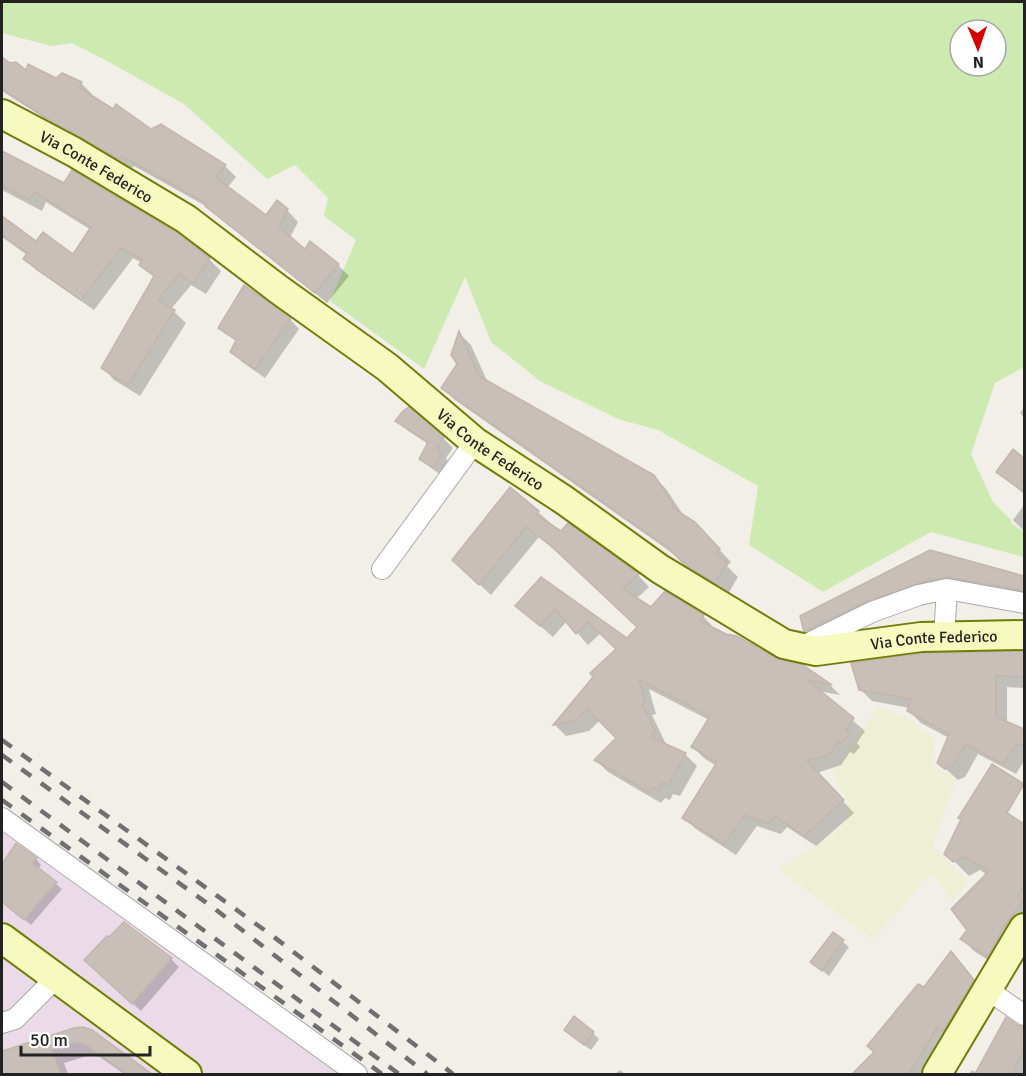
<svg xmlns="http://www.w3.org/2000/svg" width="1026" height="1076" viewBox="0 0 1026 1076" font-family="Signika,sans-serif">
	<style>
		.industrial { fill: #ebdbe8 }
		.farmland { fill: #eef0d5 }
		.grass { fill: #cdebb0; fill-rule: evenodd }
		.shadow { fill: #0003 }
		.building { fill: #c7bfb8; stroke: #c4b6ab; stroke-width: 1.5 }
		.lines { fill: none; stroke-linecap: round; stroke-linejoin: round }
		.street-casing { stroke: #a9a9a9; stroke-width: 22 }
		.secondary-casing { stroke: #707d05; stroke-width: 32 }
		.street { stroke: #fff; stroke-width: 20 }
		.secondary { stroke: #f7fabf; stroke-width: 28 }
		.rail { stroke: #707070; stroke-width: 4.5; stroke-dasharray: 12 12; stroke-linecap: butt }
		.labels { text-anchor: middle; stroke-width: 5; stroke-linejoin: round; paint-order: stroke }
		.street-label { font-size: 16px; fill: #222; stroke: #fff }
	</style>
	<rect width="100%" height="100%" fill="#f2efe9"/>
	<!-- industrial -->
	<path class="industrial" d="M2 825 348 1074H2Z"/>
	<!-- farmland -->
	<path class="farmland" d="M879 706 905 717 934 739 933 765 957 779 933 846 968 882 953 901 930 873 909 900 873 939 778 869 835 833 847 819 849 803 832 774Z"/>
	<!-- grass -->
	<path class="grass" d="M2 2H1024V367L995 383 971 454 993 502 1011 520V523L1024 532V557L931 532 823 592 749 545 758 486 658 430 618 419 540 381 491 342 465 277 424 369 330 301 356 240 324 216 328 198 295 165 267 179 184 104 109 62 72 43 51 46 2 33ZM960 30H996V66H960Z"/>
	<!-- shadow -->
	<path class="shadow" d="M2 59 27 72 57 80 81 83 92 94 91 97 150 131 161 126 225 166 236 177 227 188 266 217 287 210 298 222 290 238 305 251 338 265 349 276 327 303 211 209 134 166 130 170 72 136 2 91Z
		M2 152 64 185 176 234 209 259 221 271 206 294 191 285 171 309 186 323 140 396 114 380 103 368 155 278 141 265 142 263 133 258 94 310 36 270 25 259 27 255 2 237V218L37 243 73 256 91 230 46 202 42 211 2 190Z
		M290 319 299 329 265 378 242 362 232 352 237 342 220 327Z
		M460 334 471 345 488 383 654 476 666 489 684 516 707 536 731 562 727 566 738 577 728 594 700 578 682 560 455 400 443 388 459 364Z
		M1024 407V418L1020 413Z
		M397 420 443 438 453 448 446 458 450 465 443 476 431 468 421 459 428 444 407 430Z
		M1013 451 1024 459V494L998 472Z
		M1024 505V531L1013 520Z
		M538 512 562 533 568 525 638 575 649 587 636 599 652 609 703 616 714 628 713 630 775 660 803 666 831 686 840 695 818 691 865 731 857 743 860 747 854 754 850 752 841 765 817 773 854 813 816 846 787 827 781 834 757 826 736 855 696 829 684 817 717 766 705 759 693 747 709 720 649 689 656 714 652 715 666 744 685 754 697 766 680 796 673 794 670 800 665 798 661 803 608 772 596 760 618 738 600 720 589 731 566 736 555 725 618 649 601 633 588 645 567 621 553 637 517 606 541 579 628 640 638 627 563 557 539 537 491 595 466 572Z
		M930 552 1024 578V597L958 585 815 640 806 631Z
		M1024 653V688L1007 687V723L1024 730V761L1016 774 978 754 965 777 958 780 939 763 949 738 921 723 909 711 910 708 872 701 860 689 922 655Z
		M1024 831V927L1000 968 974 951 962 939 969 930 987 875 980 870 969 876 946 853 1008 852Z
		M16 845 36 859 41 865 38 869 62 889 31 925 2 901V866Z
		M833 934 849 947 829 976 812 962Z
		M951 954 964 966 986 994 930 1074H864L859 1069 875 1053Z
		M171 959 179 967 141 1011 94 969Z
		M1017 1027 1024 1028V1074H969L972 1070 977 1073Z
		M74 1029 92 1031 149 1074H124L100 1057 90 1055 64 1063 68 1074H2V1053Z
		M593 1033 599 1039 591 1050 572 1036Z
		M620 1070 625 1074H615Z"/>
	<!-- building -->
	<path class="building" d="M2 57 10 63 16 62 26 70 28 64 56 78 62 73 82 82 80 88 113 109 116 104 151 129 161 124 186 140 226 165 215 177 266 215 277 200 288 209 279 227 305 249 310 241 339 264 315 293 205 206 207 204 122 156 118 159 59 126 2 89Z
		M2 151 64 183 72 170 177 233 210 258 194 283 179 274 158 300 175 310 128 385 101 368 154 276 139 265 142 259 121 248 81 300 23 259 27 253 2 235V216L36 241 43 232 73 254 91 227 34 192 30 200 2 186Z
		M244 285 291 318 255 369 230 352 236 340 218 328Z
		M459 331 479 376 654 475 672 502 673 508 695 522 720 549 716 554 727 563 715 583 686 566 668 548 441 388 457 364 451 355Z
		M409 407 444 437 437 448 441 455 433 468 419 459 428 442 395 421 403 411Z
		M1013 449 1024 458V492L996 472Z
		M510 487 539 511 536 515 561 531 568 523 639 574 623 589 651 607 665 591 704 615 700 621 726 634 737 636 776 658 803 665 832 685 807 680 854 718 846 730 850 734 842 743 838 742 830 754 807 761 844 800 804 836 775 816 769 824 745 815 724 844 682 818 717 762 691 747 710 716 639 680 645 702 642 704 655 731 651 737 686 753 668 785 662 783 658 790 653 787 649 792 594 760 616 738 587 709 577 720 553 725 593 677 590 673 616 649 588 622 576 634 555 609 540 626 515 606 541 577 627 638 637 627 550 545 526 527 479 585 452 560Z
		M930 550 1024 576V591L949 577 932 579 868 601 804 632 800 616Z
		M1024 651V677L996 676V717L1024 729V745L1017 744 1003 764 966 744 953 765 945 769 937 763 949 734 907 711 911 699 859 690 851 663 922 653Z
		M992 764 1024 784 1007 813 1024 824V885L1018 896 1023 901 1004 926 988 957 960 939 967 930 951 909 989 871 965 857 953 862 944 854 961 819 958 818Z
		M16 843 37 858 32 863 57 882 24 920 2 902V864Z
		M124 922 172 958 132 1004 84 960 107 936 109 937Z
		M833 932 844 940 822 971 810 962Z
		M951 951 974 980 944 1030 937 1028 909 1074H852L874 1052 867 1046 918 984 924 987Z
		M574 1016 594 1032 584 1045 564 1030Z
		M1006 1017 1017 1025 1024 1027V1048L1012 1074H975Z
		M83 1027 92 1030 152 1074H127L86 1045 76 1042 52 1050 61 1074H2V1051L74 1028Z"/>
	<g class="lines">
		<!-- street casing -->
		<g class="street-casing">
			<path id="street" d="M382 569 475 442
				M944 637 947 589
				M801 647 872 612 919 595 947 589 1024 603
				M2 818 357 1074
				M988 990 1024 1015
				M2 1023 15 1019 55 979"/>
		</g>
		<!-- secondary casing -->
		<g class="secondary-casing">
			<g id="secondary">
				<path id="s1" d="M2 114 74 152 186 219 278 289 387 367 475 442 564 500 660 569 784 644 816 651 921 637 1024 635"/>
				<path d="M2 938 187 1074"/>
				<path d="M937 1074 1024 928"/>
			</g>
		</g>
		<!-- street -->
		<use href="#street" class="street"/>
		<!-- secondary -->
		<use href="#secondary" class="secondary"/>
		<!-- rail -->
		<path class="rail" d="M2 740 274 937 453 1074
			M2 755 215 909 427 1074
			M2 782 399 1074
			M2 800 382 1074"/>
	</g>
	<g class="labels">
		<!-- street labels -->
		<g class="street-label">
			<text dy="6" stroke="none"><textPath href="#s1" startOffset="108">Via Conte Federico</textPath></text>
			<text dy="6" stroke="none"><textPath href="#s1" startOffset="594">Via Conte Federico</textPath></text>
			<text dy="6" stroke="none"><textPath href="#s1" startOffset="1098">Via Conte Federico</textPath></text>
		</g>
	</g>
	<!-- border -->
	<rect width="1026" height="1076" fill="none" stroke="#222222" stroke-width="6"/>
	<!-- north arrow -->
	<g transform="translate(978 48) rotate(178)"><circle r="28" fill="#ffffff" stroke="#a7a7a7" stroke-width="1.5"/>
	<path d="M0-4.5L10 22L0 15L-10 22Z" fill="#d40000"/>
	<text y="-9" font-size="16" font-weight="bold" text-anchor="middle" fill="#222222">N</text>
	</g>
	<!-- scale -->
	<path d="M21 1046v9h129v-9" fill="none" stroke="#222222" stroke-width="3"/>
	<text x="30" y="1046" font-size="18" fill="#222222" stroke="#ffffff" stroke-width="4.5" paint-order="stroke">50 m</text>
</svg>
